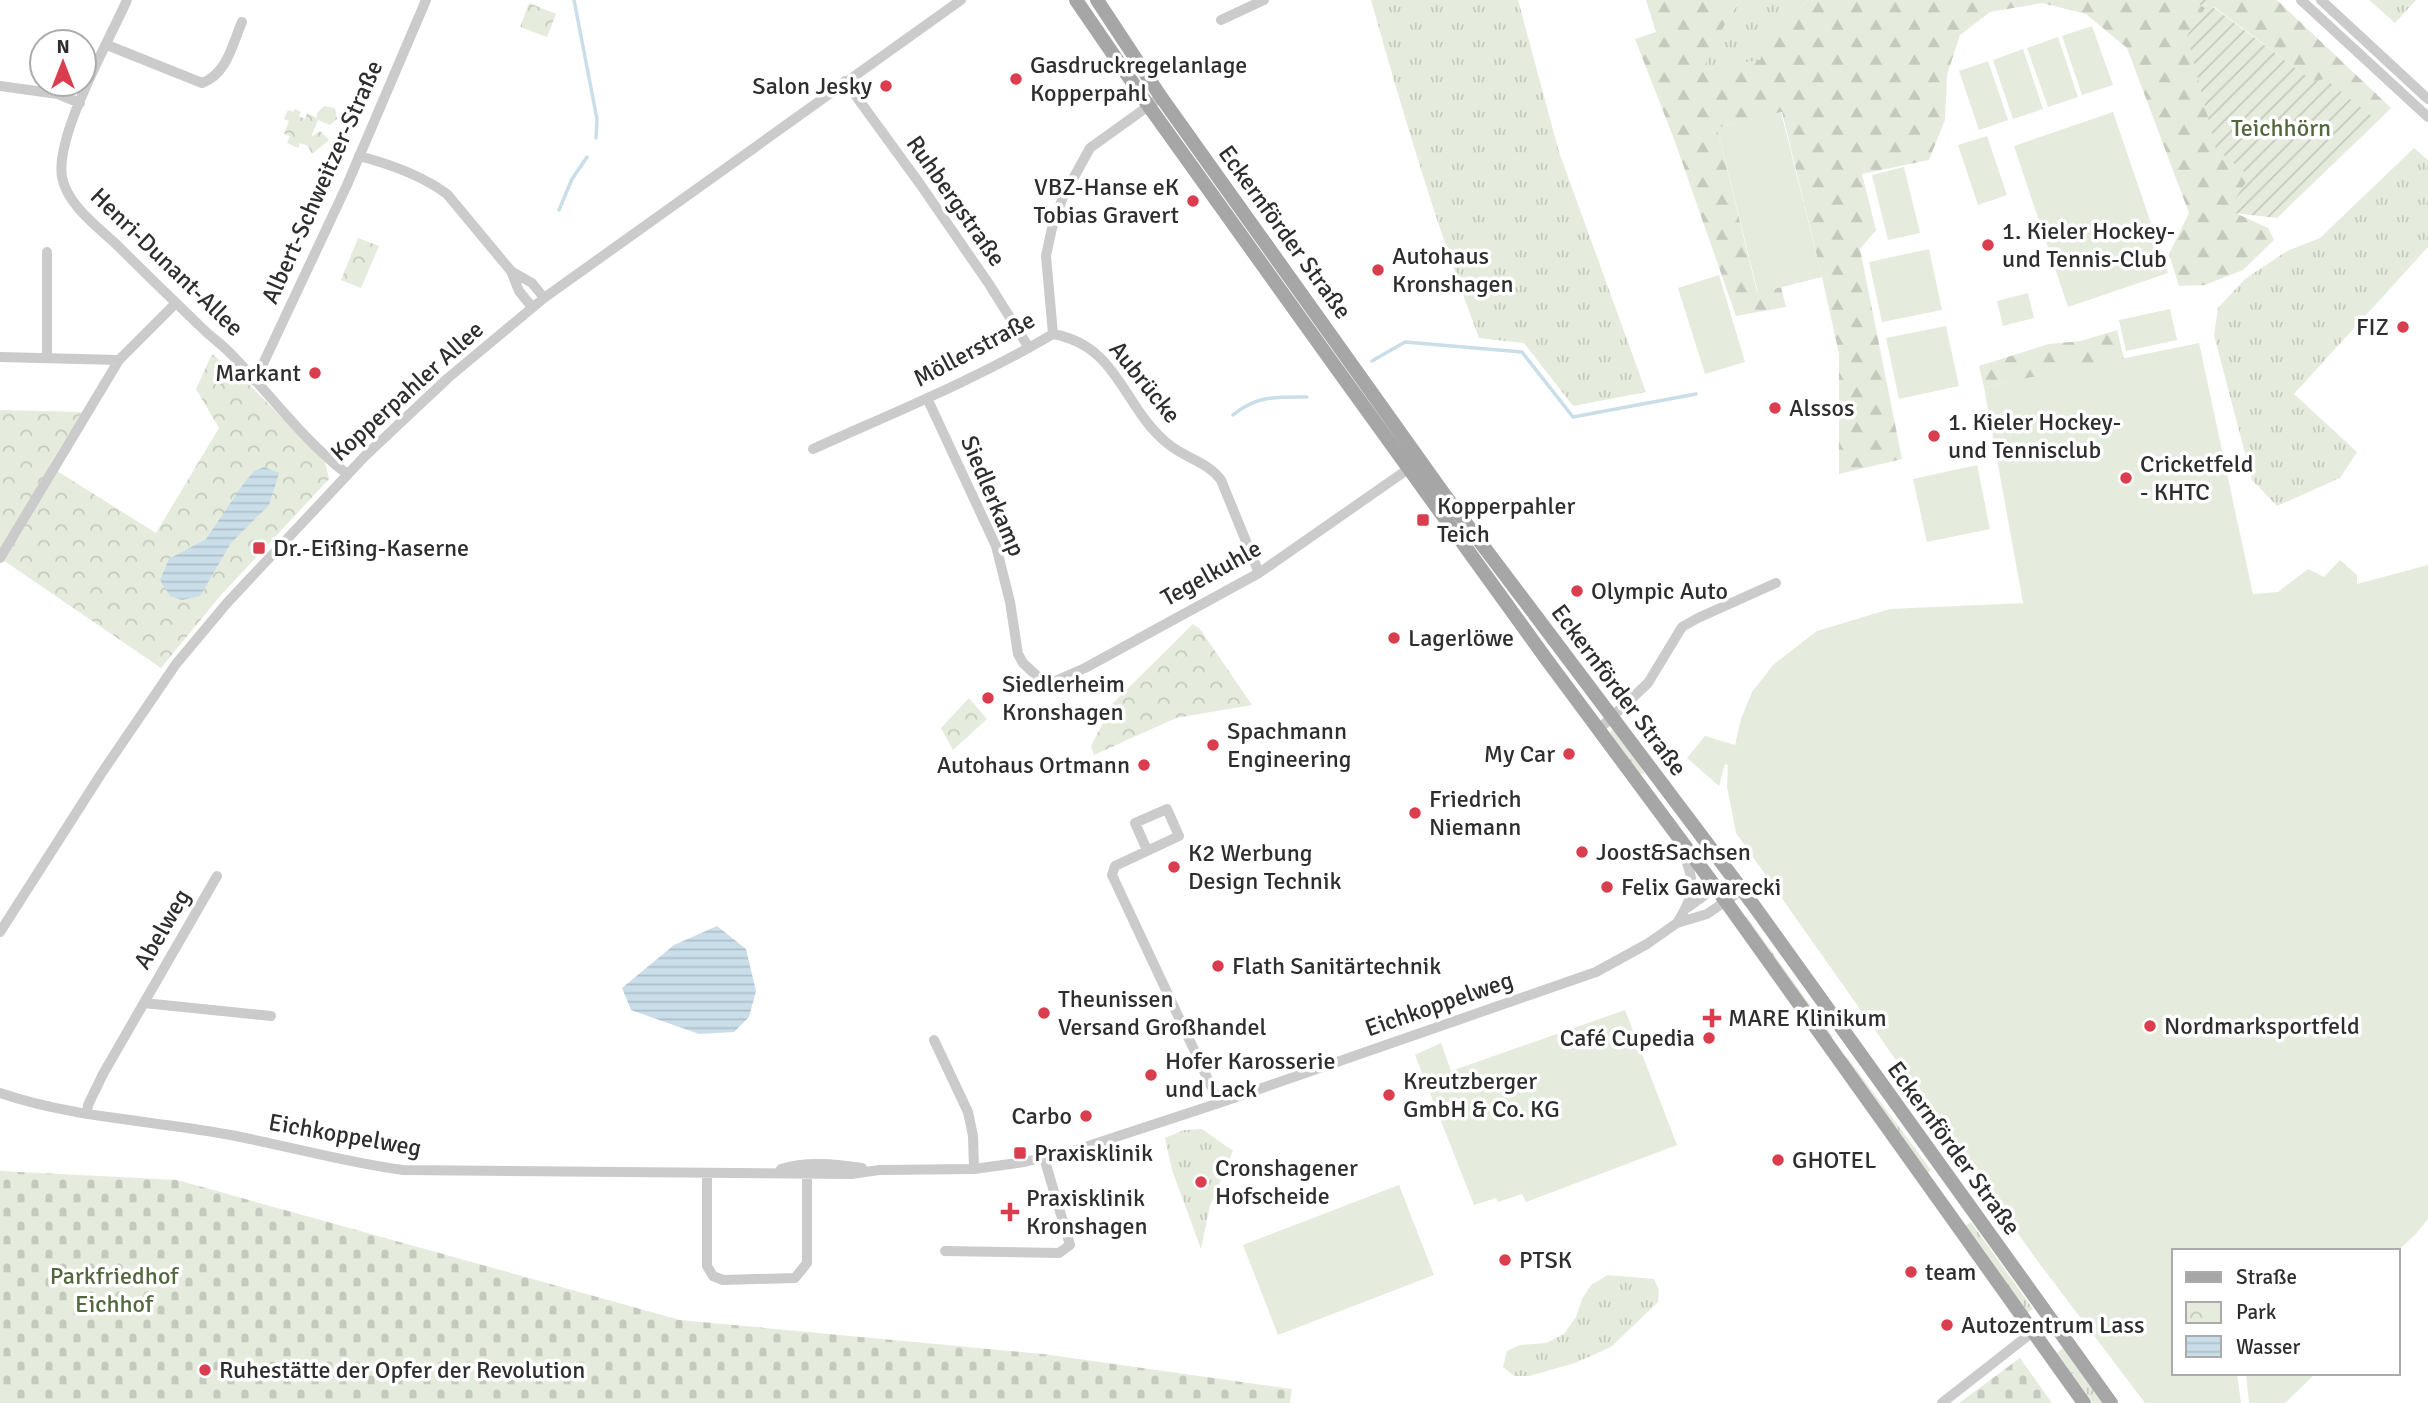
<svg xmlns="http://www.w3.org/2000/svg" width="2428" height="1403" viewBox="0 0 2428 1403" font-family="Signika,sans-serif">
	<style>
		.grass { fill: url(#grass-tufts) }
		.forest { fill: url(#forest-firs) }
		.cemetery { fill: url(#cemetery-stones) }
		.park { fill: url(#park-crowns) }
		.garden { fill: url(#garden-furrows) }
		.pitch { fill: #e5ebdd }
		.water { fill: url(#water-rules) }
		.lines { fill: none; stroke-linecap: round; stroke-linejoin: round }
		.stream { stroke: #cadee9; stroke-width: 3.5 }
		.minor { stroke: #cbcbcb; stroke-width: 10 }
		.major { stroke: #a6a6a6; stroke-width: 14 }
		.poi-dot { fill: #d93d4e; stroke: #fff; stroke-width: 2.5 }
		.labels { text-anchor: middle; stroke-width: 7; stroke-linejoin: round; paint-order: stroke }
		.poi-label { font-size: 24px; fill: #2e2e2e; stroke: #fff; text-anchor: start }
		.park-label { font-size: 24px; fill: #53673f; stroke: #fff }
		.street-label { font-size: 24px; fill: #2e2e2e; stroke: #fff }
	</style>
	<defs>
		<pattern id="grass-tufts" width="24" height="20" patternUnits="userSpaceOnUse" patternTransform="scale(1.75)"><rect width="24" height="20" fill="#e5ebdd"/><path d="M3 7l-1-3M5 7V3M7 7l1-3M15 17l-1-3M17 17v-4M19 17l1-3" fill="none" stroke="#c5cabe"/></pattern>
		<pattern id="forest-firs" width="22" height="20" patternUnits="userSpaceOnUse" patternTransform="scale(1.75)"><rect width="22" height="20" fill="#e5ebdd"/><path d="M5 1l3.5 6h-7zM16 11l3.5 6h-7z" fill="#c5cabe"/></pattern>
		<pattern id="cemetery-stones" width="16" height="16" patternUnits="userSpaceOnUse" patternTransform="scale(1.75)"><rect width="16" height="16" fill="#e5ebdd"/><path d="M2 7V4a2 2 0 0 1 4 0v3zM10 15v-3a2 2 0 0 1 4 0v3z" fill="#c5cabe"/></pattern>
		<pattern id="park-crowns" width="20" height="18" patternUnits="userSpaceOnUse" patternTransform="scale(1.75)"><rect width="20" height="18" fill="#e5ebdd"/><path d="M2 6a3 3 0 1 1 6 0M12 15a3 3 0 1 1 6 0" fill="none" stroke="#c5cabe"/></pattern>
		<pattern id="garden-furrows" width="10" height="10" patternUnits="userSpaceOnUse" patternTransform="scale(1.75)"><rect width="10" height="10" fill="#e5ebdd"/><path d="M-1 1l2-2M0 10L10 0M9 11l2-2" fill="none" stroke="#c5cabe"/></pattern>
		<pattern id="water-rules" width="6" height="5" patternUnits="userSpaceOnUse" patternTransform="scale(1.75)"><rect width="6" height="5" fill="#cadee9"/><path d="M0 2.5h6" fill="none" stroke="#aebfc8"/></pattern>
	</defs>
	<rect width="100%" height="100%" fill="#fff"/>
	<!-- grass -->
	<path class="grass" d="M1371 0H1518L1559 152 1646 392 1573 406 1524 343 1479 338C1437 227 1403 114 1371 0Z
		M1741 0H1808L1769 39 1760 61 1702 69 1727 20Z
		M2369 0H2416L2395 23Z
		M2414 148 2428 160V247L2294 394 2357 452 2340 478 2277 506 2252 480 2214 335 2218 308 2245 279 2287 251 2320 238Z
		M1611 730 1614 731 1645 770 1644 774H1640L1610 734Z
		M1747 917 1833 1037 1831 1039 1745 919Z
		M1847 1057 1931 1170 1927 1174 1846 1059Z
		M1202 1129 1233 1151 1210 1206 1201 1249 1172 1170 1165 1138 1184 1130Z
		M1971 1222 2033 1309 2027 1313 1965 1226Z
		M1608 1275 1654 1279 1659 1290 1658 1302 1611 1347 1575 1363 1529 1376H1514L1503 1367 1507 1351 1520 1345 1546 1343 1564 1334 1576 1317 1582 1299 1591 1285Z
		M2063 1348 2104 1403H2093L2057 1353Z"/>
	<!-- forest -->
	<path class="forest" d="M1646 0H1741L1727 20 1703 69 1760 60 1768 39 1808 0H2193L2205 8 2250 176 2229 210 2268 228 2274 240 2243 270 2205 285 2179 286 2169 254 2189 213 2127 48 2086 14 2042 3 1990 12 1960 35 1947 75 1945 120 1929 160 1862 174 1876 230 1860 249 1902 459 1839 474V354L1822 277 1782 112 1717 128 1757 292 1781 287 1786 307 1736 316 1674 139 1635 39 1656 32Z
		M2217 0H2277L2391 108 2378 121 2325 80 2313 81 2213 6Z
		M2117 330 2124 359 1984 387 1979 366 2049 344 2081 341Z"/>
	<!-- cemetery -->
	<path class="cemetery" d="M0 1171 177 1180 680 1320 1043 1354 1292 1389 1290 1403H0Z
		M2020 1358 2052 1403H1959Z"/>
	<!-- park -->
	<path class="park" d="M529 3 556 14 547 37 520 27Z
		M324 106 335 108 337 119 330 125 318 120 311 137 320 131 329 140 312 154 308 146 300 143 298 148 287 143 290 136 284 134 289 121 284 119 288 110 293 112 295 109 301 112 299 116 305 119 307 113 317 118V113Z
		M358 238 379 246 361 288 341 280Z
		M212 354 248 383 325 462 329 479 221 595 161 668 0 558V410L82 412 49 466 156 533 219 428 196 389Z
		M1193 624 1200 629 1252 705 1176 718 1094 755 1091 746 1113 703Z
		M969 698 987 719 953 750 941 728Z"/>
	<!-- garden -->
	<path class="garden" d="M2193 0H2217L2213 7 2313 81 2325 79 2378 121 2277 218 2233 213 2228 210 2250 176 2216 149 2187 36 2205 8Z"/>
	<!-- pitch -->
	<path class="pitch" d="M2092 26 2113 85 2082 95 2062 36Z
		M2058 37 2078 97 2048 107 2027 48Z
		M2023 49 2043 109 2013 119 1993 60Z
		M1988 61 2008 120 1979 130 1959 71Z
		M1781 112 1822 277 1758 293 1717 128Z
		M2113 112 2168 273 2068 307 2014 146Z
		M1987 136 2007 195 1978 205 1958 145Z
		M1904 167 1920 233 1888 240 1872 175Z
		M1929 249 1942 310 1882 322 1869 262Z
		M1719 275 1745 362 1705 374 1678 288Z
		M2028 293 2034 318 2003 326 1997 301Z
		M2170 309 2177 340 2126 351 2119 320Z
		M1946 326 1959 386 1899 399 1886 338Z
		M2199 343 2253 594 2278 592 2308 569 2324 577 2340 560 2357 575V584L2428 565V1219L2415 1235 2397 1251H2174V1373H2237L2241 1403H2145L2036 1259 1736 833 1727 787 1728 765 1725 764 1719 786 1687 758 1705 736 1735 745 1741 719 1752 692 1774 664 1817 631 1890 609 2023 603 1984 387Z
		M1977 465 1990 529 1927 542 1913 479Z
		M1625 1010 1677 1145 1526 1202 1522 1194 1498 1202 1496 1198 1474 1205 1415 1055 1441 1043 1451 1071Z
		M1399 1185 1434 1275 1278 1335 1243 1245Z
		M2246 1373H2316L2285 1403H2249Z"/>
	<!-- water -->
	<path class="water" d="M264 467 279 473 269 505 231 543 200 596 182 600 170 596 160 580 169 559 206 539 244 483 254 471Z
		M717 926 746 949 756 991 749 1017 734 1032 699 1034 631 1010 622 988 674 945Z"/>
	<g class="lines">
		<!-- stream -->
		<path class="stream" d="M574 0 597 119 596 138
			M559 210 572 179 587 157
			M1372 361 1405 342 1522 352 1573 417 1696 394
			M1233 415C1257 395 1278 397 1307 397"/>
		<!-- minor -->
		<path class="minor" d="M127 0C109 41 55 135 62 177 67 205 99 228 118 246 146 274 174 301 202 328 212 338 224 346 233 356 271 395 303 440 347 474
			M2301 0 2428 117
			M2321 0 2428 99
			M1221 20 1264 0
			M107 45 202 83C227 74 232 45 242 22
			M845 81 920 184 989 284 1029 348
			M0 86 58 94 80 103
			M359 156C390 164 421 175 447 194L511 271 519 291 532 307
			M511 271 532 283 544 298
			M1053 334C1119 346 1122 406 1167 443 1184 458 1207 461 1221 480L1259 573
			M0 357 119 360 176 303
			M47 358V252
			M255 381 347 185 426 0
			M927 398 996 546 1010 602 1018 654 1023 663 1037 676 1053 682 1085 668 1259 573 1414 465
			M813 449C893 413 977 379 1053 334L1046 256 1052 228 1063 197 1090 148 1161 97
			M0 558 119 360
			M1599 729 1648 683 1682 627 1698 618 1776 583
			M1147 850 1135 823 1167 809 1179 836 1115 866 1112 875 1219 1103
			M1687 908 1705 895 1735 881
			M1677 923C1698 889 1694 884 1682 848
			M0 932 101 774 176 664 227 603 365 456 448 378 544 298 961 0
			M144 1003 271 1016
			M934 1040 968 1112 973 1136 974 1169
			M0 1093C73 1118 150 1120 225 1134 285 1145 343 1162 403 1170L851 1174 879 1170 974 1169 1024 1162 1076 1150 1219 1103 1596 972 1647 944 1677 923 1707 914 1742 890
			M87 1114 88 1105 103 1074 217 876
			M781 1169C806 1161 836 1164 862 1168
			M707 1173V1266L713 1276 723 1280 795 1278 807 1263V1165
			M945 1251 1059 1253 1070 1245 1044 1158
			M1942 1403 2049 1319"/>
		<!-- major -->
		<path class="major" d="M1076 0 1148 105 1337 369 1547 660 1717 889 2084 1403
			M1097 0 1161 97 1444 494 1752 903 2111 1403"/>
	</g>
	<!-- markers -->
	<g class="poi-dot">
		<circle cx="1016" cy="79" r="7"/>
		<circle cx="886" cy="86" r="7"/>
		<circle cx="1193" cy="201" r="7"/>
		<circle cx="1988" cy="245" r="7"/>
		<circle cx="1378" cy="270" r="7"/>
		<circle cx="2403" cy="327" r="7"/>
		<circle cx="315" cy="373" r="7"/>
		<circle cx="1775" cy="408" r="7"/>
		<circle cx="1934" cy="436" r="7"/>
		<circle cx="2126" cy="478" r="7"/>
		<rect x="1416" y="513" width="14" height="14" rx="3.5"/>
		<rect x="252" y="541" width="14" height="14" rx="3.5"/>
		<circle cx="1577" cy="591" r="7"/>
		<circle cx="1394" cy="638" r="7"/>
		<circle cx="988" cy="698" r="7"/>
		<circle cx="1213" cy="745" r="7"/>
		<circle cx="1569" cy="754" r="7"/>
		<circle cx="1144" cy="765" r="7"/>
		<circle cx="1415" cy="813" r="7"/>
		<circle cx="1582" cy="852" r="7"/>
		<circle cx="1174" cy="867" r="7"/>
		<circle cx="1607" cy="887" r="7"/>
		<circle cx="1218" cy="966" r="7"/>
		<circle cx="1044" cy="1013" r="7"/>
		<path d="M1708.5 1007.5h7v7h7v7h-7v7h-7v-7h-7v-7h7z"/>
		<circle cx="2150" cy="1026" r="7"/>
		<circle cx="1709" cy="1038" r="7"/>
		<circle cx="1151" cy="1075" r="7"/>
		<circle cx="1389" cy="1095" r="7"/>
		<circle cx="1086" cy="1116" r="7"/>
		<rect x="1013" y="1146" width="14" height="14" rx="3.5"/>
		<circle cx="1778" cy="1160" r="7"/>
		<circle cx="1201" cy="1182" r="7"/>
		<path d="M1006.5 1201.5h7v7h7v7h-7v7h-7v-7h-7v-7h7z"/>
		<circle cx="1505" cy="1260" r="7"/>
		<circle cx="1911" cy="1272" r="7"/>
		<circle cx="1947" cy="1325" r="7"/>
		<circle cx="205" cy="1370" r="7"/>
	</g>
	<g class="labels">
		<!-- poi labels -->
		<g class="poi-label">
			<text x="1030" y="73">Gasdruckregelanlage<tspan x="1030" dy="28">Kopperpahl</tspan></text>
			<text x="872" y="94" text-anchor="end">Salon Jesky</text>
			<text x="1179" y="195" text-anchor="end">VBZ-Hanse eK<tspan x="1179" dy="28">Tobias Gravert</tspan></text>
			<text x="2002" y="239">1. Kieler Hockey-<tspan x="2002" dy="28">und Tennis-Club</tspan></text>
			<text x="1392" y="264">Autohaus<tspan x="1392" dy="28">Kronshagen</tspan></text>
			<text x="2389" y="335" text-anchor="end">FIZ</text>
			<text x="301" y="381" text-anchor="end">Markant</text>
			<text x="1789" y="416">Alssos</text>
			<text x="1948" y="430">1. Kieler Hockey-<tspan x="1948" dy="28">und Tennisclub</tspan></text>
			<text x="2140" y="472">Cricketfeld<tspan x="2140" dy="28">- KHTC</tspan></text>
			<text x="1437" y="514">Kopperpahler<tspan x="1437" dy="28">Teich</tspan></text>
			<text x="273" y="556">Dr.-Eißing-Kaserne</text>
			<text x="1591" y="599">Olympic Auto</text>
			<text x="1408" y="646">Lagerlöwe</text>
			<text x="1002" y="692">Siedlerheim<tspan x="1002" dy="28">Kronshagen</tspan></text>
			<text x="1227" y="739">Spachmann<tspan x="1227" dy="28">Engineering</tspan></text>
			<text x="1555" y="762" text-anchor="end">My Car</text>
			<text x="1130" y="773" text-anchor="end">Autohaus Ortmann</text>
			<text x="1429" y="807">Friedrich<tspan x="1429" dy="28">Niemann</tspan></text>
			<text x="1596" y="860">Joost&amp;Sachsen</text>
			<text x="1188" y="861">K2 Werbung<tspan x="1188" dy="28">Design Technik</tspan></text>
			<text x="1621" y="895">Felix Gawarecki</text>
			<text x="1232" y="974">Flath Sanitärtechnik</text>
			<text x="1058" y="1007">Theunissen<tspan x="1058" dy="28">Versand Großhandel</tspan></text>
			<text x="1728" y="1026">MARE Klinikum</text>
			<text x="2164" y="1034">Nordmarksportfeld</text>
			<text x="1695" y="1046" text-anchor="end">Café Cupedia</text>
			<text x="1165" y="1069">Hofer Karosserie<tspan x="1165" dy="28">und Lack</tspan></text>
			<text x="1403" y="1089">Kreutzberger<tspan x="1403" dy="28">GmbH &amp; Co. KG</tspan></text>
			<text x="1072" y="1124" text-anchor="end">Carbo</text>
			<text x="1034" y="1161">Praxisklinik</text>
			<text x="1792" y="1168">GHOTEL</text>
			<text x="1215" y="1176">Cronshagener<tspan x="1215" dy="28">Hofscheide</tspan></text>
			<text x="1026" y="1206">Praxisklinik<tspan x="1026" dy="28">Kronshagen</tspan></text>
			<text x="1519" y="1268">PTSK</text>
			<text x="1925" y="1280">team</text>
			<text x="1961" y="1333">Autozentrum Lass</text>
			<text x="219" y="1378">Ruhestätte der Opfer der Revolution</text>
		</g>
		<!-- park labels -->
		<g class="park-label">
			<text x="2281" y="136">Teichhörn</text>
			<text x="114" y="1284">Parkfriedhof<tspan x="114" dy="28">Eichhof</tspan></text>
		</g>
		<!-- street labels -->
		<g class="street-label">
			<text transform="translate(322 182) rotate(-66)" y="8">Albert-Schweitzer-Straße</text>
			<text transform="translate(956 201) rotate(55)" y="8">Ruhbergstraße</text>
			<text transform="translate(1285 232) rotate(54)" y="8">Eckernförder Straße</text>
			<text transform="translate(167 262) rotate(44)" y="8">Henri-Dunant-Allee</text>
			<text transform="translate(974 349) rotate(-28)" y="8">Möllerstraße</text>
			<text transform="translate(1145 382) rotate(51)" y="8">Aubrücke</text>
			<text transform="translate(407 391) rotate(-42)" y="8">Kopperpahler Allee</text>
			<text transform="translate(993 496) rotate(67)" y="8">Siedlerkamp</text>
			<text transform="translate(1211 573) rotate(-29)" y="8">Tegelkuhle</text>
			<text transform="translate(1619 690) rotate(53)" y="8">Eckernförder Straße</text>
			<text transform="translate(162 929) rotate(-60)" y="8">Abelweg</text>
			<text transform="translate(1439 1004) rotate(-19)" y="8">Eichkoppelweg</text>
			<text transform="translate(345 1135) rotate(10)" y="8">Eichkoppelweg</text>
			<text transform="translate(1954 1148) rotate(54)" y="8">Eckernförder Straße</text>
		</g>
	</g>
	<!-- legend -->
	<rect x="2172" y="1249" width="228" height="126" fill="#ffffff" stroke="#ababab" stroke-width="2"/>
	<rect x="2186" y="1272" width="35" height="10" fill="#a6a6a6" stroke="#ababab" stroke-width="2"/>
	<text x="2236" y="1284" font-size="21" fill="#2e2e2e">Straße</text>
	<rect x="2186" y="1302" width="35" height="21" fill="url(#park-crowns)" stroke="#ababab" stroke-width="2"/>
	<text x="2236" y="1319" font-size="21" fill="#2e2e2e">Park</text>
	<rect x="2186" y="1336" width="35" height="21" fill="url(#water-rules)" stroke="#ababab" stroke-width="2"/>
	<text x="2236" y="1354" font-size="21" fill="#2e2e2e">Wasser</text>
	<!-- north arrow -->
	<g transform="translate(63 63)"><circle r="33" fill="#ffffff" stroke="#ababab" stroke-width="2"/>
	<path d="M0-5L12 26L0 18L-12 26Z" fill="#d93d4e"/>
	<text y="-10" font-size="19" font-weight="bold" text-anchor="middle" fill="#2e2e2e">N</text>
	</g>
</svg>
